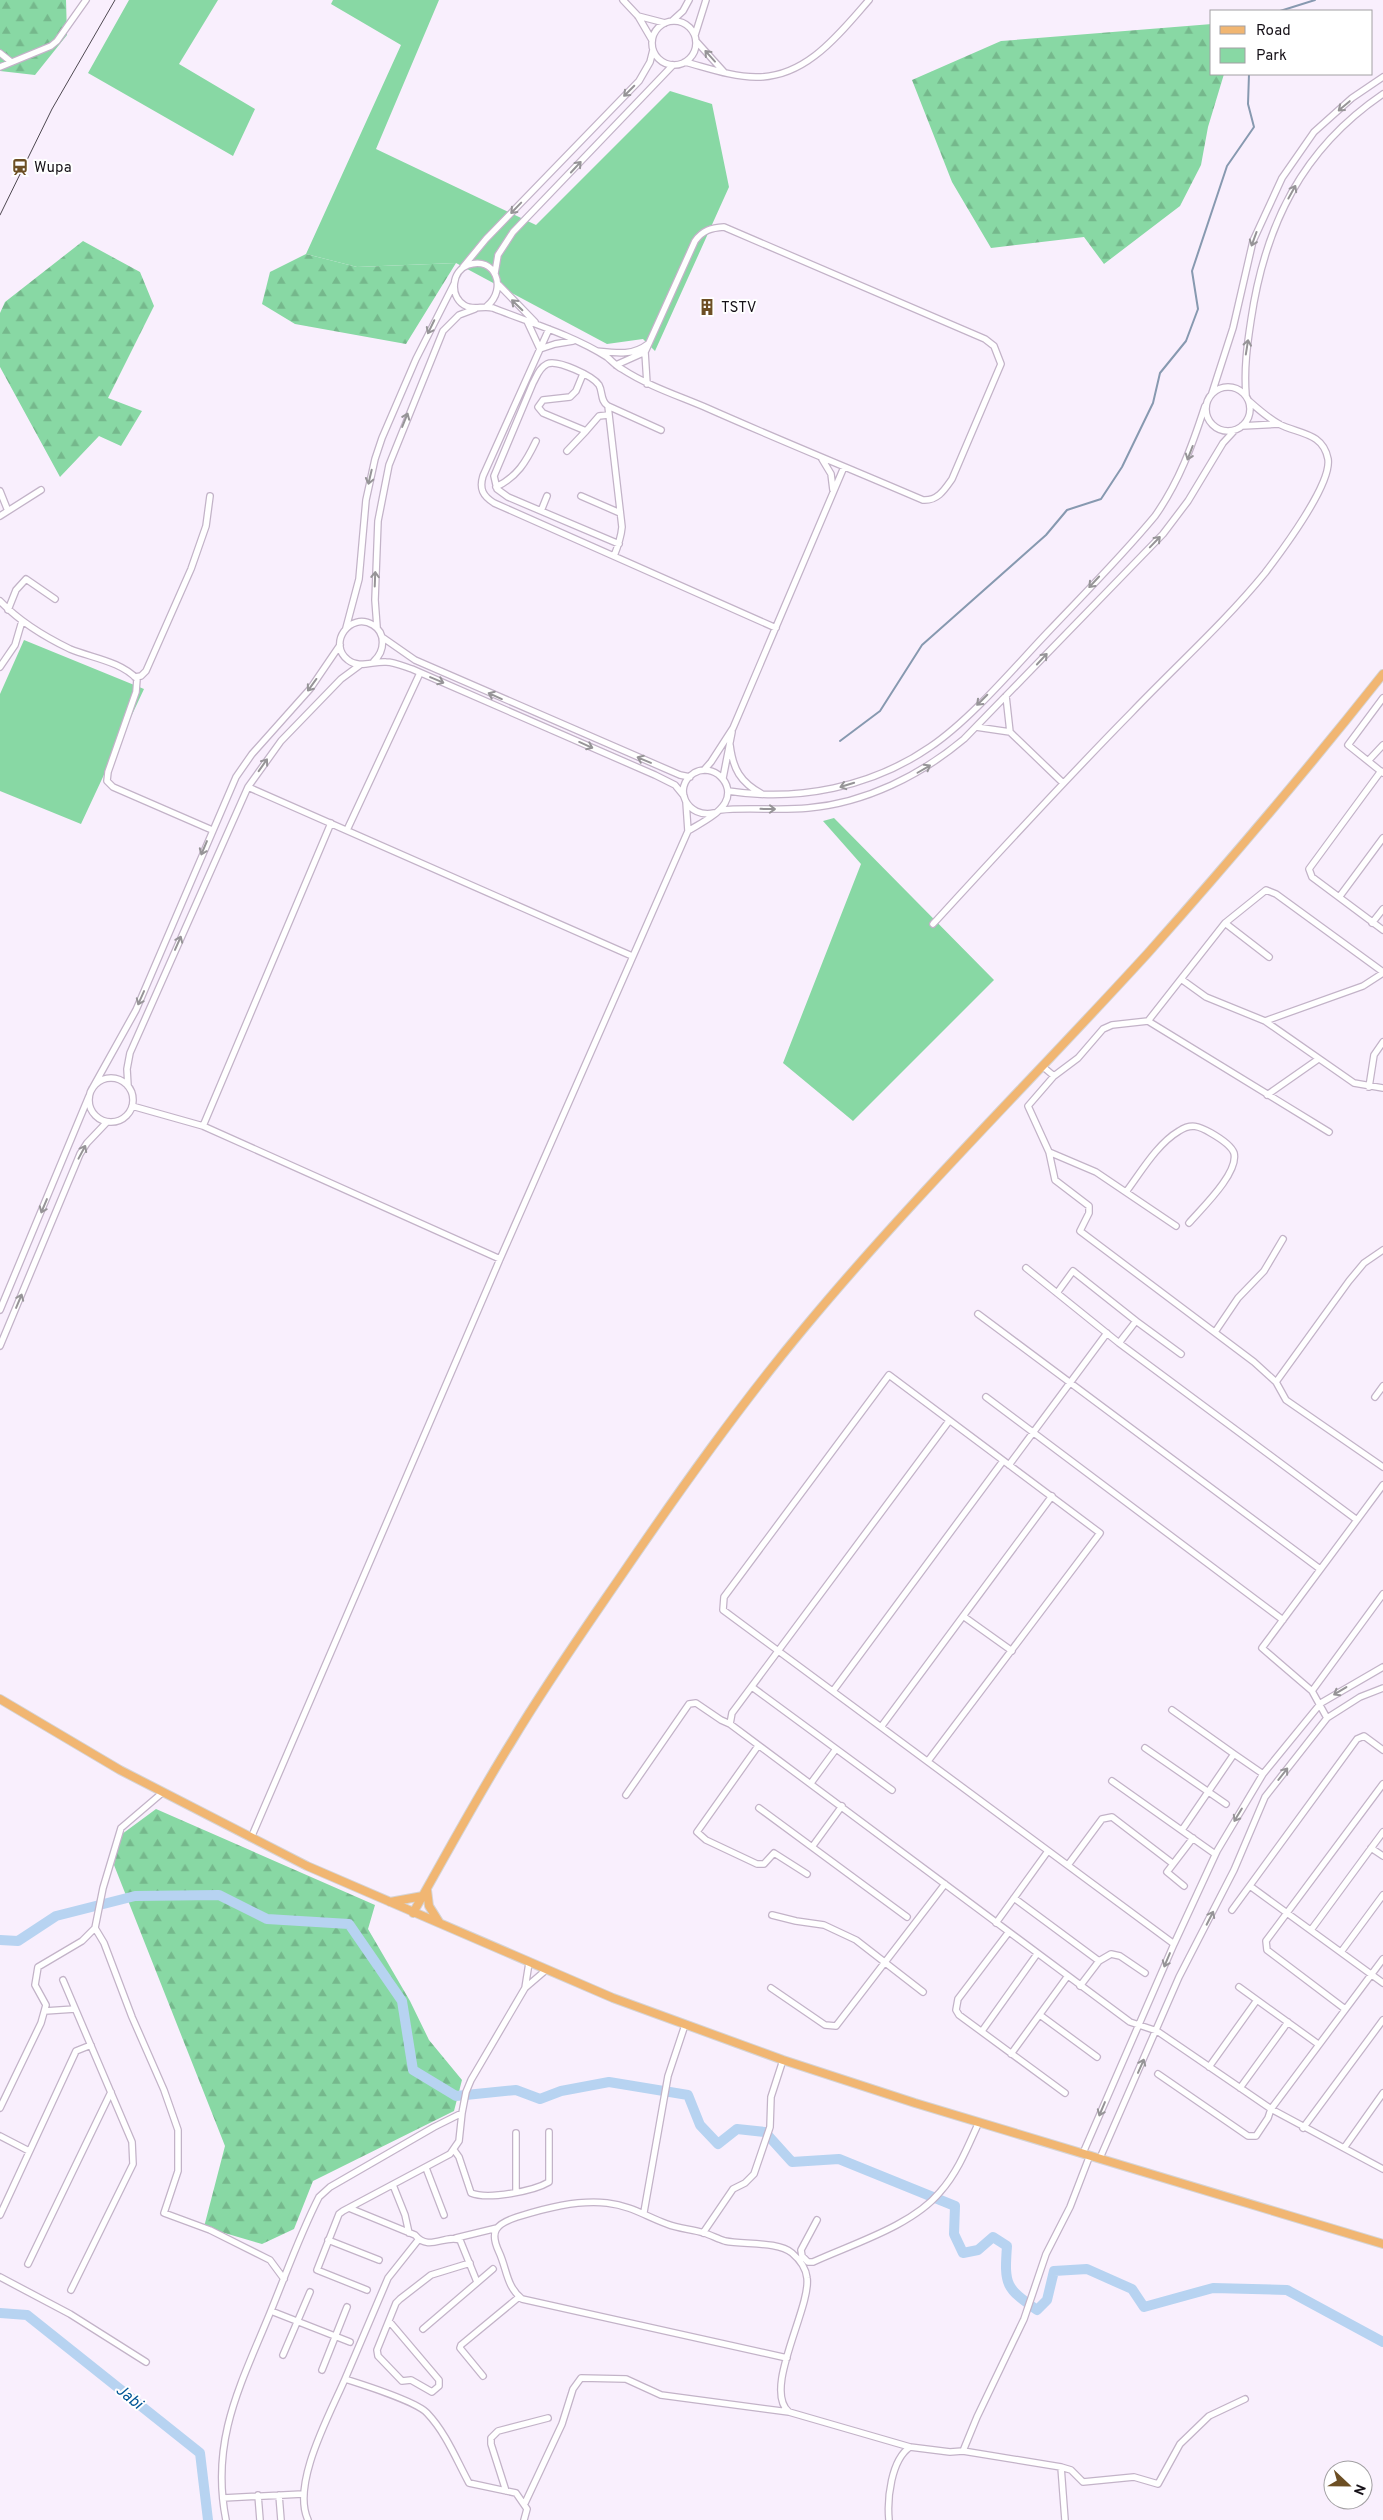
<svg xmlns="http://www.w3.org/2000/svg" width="1383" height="2520" viewBox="0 0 1383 2520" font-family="Overpass,sans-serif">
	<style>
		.green { fill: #88d8a4 }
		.forest { fill: url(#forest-firs) }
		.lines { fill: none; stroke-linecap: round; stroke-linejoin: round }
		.stream { stroke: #8799b0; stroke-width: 2 }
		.river { stroke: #b7d3f1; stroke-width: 10 }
		.minor-casing { stroke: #c3b3c8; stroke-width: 8 }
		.major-casing { stroke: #d5d4d5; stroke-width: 10 }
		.minor { stroke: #fff; stroke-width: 5.5 }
		.major { stroke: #f1b672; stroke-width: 8 }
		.tram { stroke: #4e4851; stroke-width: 1 }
		.oneway { stroke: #969497 }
		.labels { text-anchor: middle; stroke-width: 4; stroke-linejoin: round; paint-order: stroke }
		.poi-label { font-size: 15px; fill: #161118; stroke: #fff; text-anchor: start }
		.water-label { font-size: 16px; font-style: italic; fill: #005596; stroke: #fff }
	</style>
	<defs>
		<pattern id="forest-firs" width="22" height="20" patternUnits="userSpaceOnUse" patternTransform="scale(1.25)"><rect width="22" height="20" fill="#88d8a4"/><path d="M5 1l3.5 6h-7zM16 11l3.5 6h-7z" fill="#75b88c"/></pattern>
	</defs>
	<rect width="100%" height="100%" fill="#f9effd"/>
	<!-- green -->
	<path class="green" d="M129 0H218L179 64 255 109 233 156 88 73Z
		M333 0H439L376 149 536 225 670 91 712 104 729 187 655 351 643 339 607 344 456 263 357 267 306 254 401 45 331 4Z
		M24 640 144 689 81 824 0 791V694Z
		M834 818 994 980 853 1121 783 1063 861 864 823 821Z"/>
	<!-- forest -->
	<path class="forest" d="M0 0H66L67 35 35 75 0 71Z
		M1212 24V74H1224L1208 127 1201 165 1180 206 1104 264 1084 237 991 248 952 182 912 80 1001 41Z
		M83 241 140 272 154 306 108 398 142 411 121 446 99 436 60 477 0 367V313L5 302Z
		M306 254 357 267 456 263 406 344 295 324 262 304 270 272Z
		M156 1809 375 1905 368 1929 410 2001 429 2040 462 2080 454 2111 313 2181 294 2229 262 2244 204 2227 225 2146 114 1865 118 1837Z"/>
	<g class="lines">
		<!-- stream -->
		<path class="stream" d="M1280 11 1315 0
			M840 741 880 711 922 645 1046 535 1067 510 1101 499 1122 467 1153 403 1160 373 1186 341 1198 309 1192 271 1227 166 1254 127 1248 104 1249 74"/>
		<!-- river -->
		<path class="river" d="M0 1940 18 1941 56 1916 135 1896 219 1895 267 1919 349 1924 402 2001 413 2070 456 2096 516 2090 540 2099 561 2091 609 2082 688 2095 700 2125 718 2144 737 2129 765 2132 792 2162 839 2159 955 2206 954 2234 963 2253 978 2250 993 2237 1007 2246C1004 2286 1006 2288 1037 2310L1047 2300 1054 2271 1087 2269 1132 2289 1144 2307 1213 2288 1287 2290 1383 2342
			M0 2313 27 2315 200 2453 208 2520"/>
		<!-- minor casing -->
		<g class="minor-casing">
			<path id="minor" d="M623 0 638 16 652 40
				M638 16 665 23
				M652 43a22 22 0 1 1 44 0a22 22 0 1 1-44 0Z
				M672 21 683 11 689 0
				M695 35 706 0
				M696 41 724 72
				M0 53 10 61
				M685 62C708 68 733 77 756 77 806 78 839 34 869 0
				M0 67 51 46 57 41 86 0
				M463 267 486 239 639 81 650 62 653 50
				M495 273 498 255 513 232 673 65
				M499 285 535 322
				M487 306C508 289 495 255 468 265 452 271 449 295 464 305 473 311 483 305 493 308 531 323 572 335 607 357 612 361 616 366 622 369 648 386 679 396 707 408 779 440 851 469 923 500 938 501 945 489 952 479L1001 364 994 346 985 339 724 227C711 228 703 230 695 241L645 352 647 384
				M527 321 540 349 555 344 573 341
				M549 329 483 476C479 489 483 496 494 503L776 628
				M597 351C615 353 633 356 648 344
				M616 365 645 352
				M1206 409a22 22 0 1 1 44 0a22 22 0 1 1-44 0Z
				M1212 393 1233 328 1253 241 1282 178 1314 132 1352 98 1383 77
				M1246 395C1244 369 1247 346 1251 320 1265 225 1302 149 1383 94
				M608 406 661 430
				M1242 426 1279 424
				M586 431 599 416 608 415
				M567 451 586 431 543 413 538 407 543 400 570 397 576 391 583 374
				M822 459 831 474 833 490
				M496 487C517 477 526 462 536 441
				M0 491 8 511
				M581 496 620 513
				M541 511 547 496
				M0 516 41 490
				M614 556C618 546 621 538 622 527L608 406C600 401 603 392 599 385 593 376 557 359 547 364 539 368 537 376 533 383L494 476 497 489 508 497 619 544
				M0 601C19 621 45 637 70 649 92 658 120 661 137 679L136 692 108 772 107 781 113 787 212 830
				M8 610 16 590 26 579 55 599
				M377 627 375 600 378 521 389 465 443 331 459 315 475 309
				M346 628 359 579 366 500 375 459 382 438 416 359 454 284
				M382 637 415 660 680 775 690 777
				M374 661C385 651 386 633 373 625 350 611 327 644 348 660 359 669 373 661 386 662 394 662 403 666 412 669L655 775 675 785 684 796
				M0 667 15 645 22 621
				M135 677 141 676 146 671 191 569 206 526 210 496
				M1006 696 1010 732
				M1383 698 1348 745 1383 773
				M976 727 1010 732 1063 783
				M730 745C733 769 740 782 762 794
				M1368 761 1383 745
				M704 770 711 762 733 728 844 467
				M1381 771 1309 869 1312 877 1383 930
				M723 778 732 732
				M248 787 632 956
				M728 791C798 802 872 787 930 747 970 720 1013 669 1047 633 1083 595 1121 557 1155 516 1179 482 1192 446 1205 406
				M720 810C749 807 779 811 808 808 866 803 921 775 964 739L1163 534 1188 501 1223 443 1235 430
				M347 830 420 673
				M688 831C699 824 718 815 725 803 736 784 713 762 694 773 671 788 688 819 714 813
				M1340 896 1383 838
				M1225 923 1269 957
				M1372 923 1383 909
				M933 924C999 852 1064 781 1132 712 1176 666 1225 622 1265 573 1281 552 1332 484 1328 459 1323 432 1298 434 1279 424 1268 418 1258 409 1249 401
				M1181 979 1206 997 1265 1021 1363 986 1383 973
				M1148 1021 1329 1132
				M1265 1021 1354 1083 1383 1088
				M1042 1066 1054 1076 1078 1058 1103 1029 1112 1025 1148 1021 1225 923 1266 890 1276 894 1383 972
				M1054 1076 1028 1106 1049 1152 1055 1180 1089 1206V1213L1080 1231 1254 1362 1276 1382 1286 1400 1383 1467
				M89 1100a22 22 0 1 1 44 0a22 22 0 1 1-44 0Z
				M128 1086 127 1069 130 1053 248 787 281 741 341 679 360 665
				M1369 1087 1374 1055 1383 1042
				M92 1089 136 1010 236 777 252 754 310 689 340 645
				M1267 1095 1317 1060
				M132 1106 203 1126 500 1259
				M203 1126 331 823
				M1049 1152 1096 1172 1176 1226
				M1126 1192C1141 1172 1157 1144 1179 1131 1191 1123 1199 1126 1211 1133 1218 1137 1231 1145 1234 1153 1239 1173 1201 1209 1189 1223
				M1026 1268 1119 1343 1357 1520
				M1057 1293 1073 1271 1136 1321
				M0 1310 89 1096
				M978 1314 1320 1569
				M1215 1332 1238 1298 1264 1271 1283 1239
				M1119 1343 1136 1321 1181 1354
				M0 1346 80 1154 87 1143 107 1122
				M1276 1382 1349 1281 1364 1263 1383 1250
				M986 1397 1283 1620
				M1375 1397 1383 1386
				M949 1421 732 1713 730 1724 1130 2022 1157 2031 1271 2109 1383 2169
				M1009 1465 1107 1333
				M963 1616 1012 1651
				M752 1687 892 1790
				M833 1691 1003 1461
				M1312 1691 1383 1594
				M1172 1710 1234 1754
				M1327 1718 1312 1691 1262 1648 1383 1485
				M881 1727 1052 1496
				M758 1746 697 1832 706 1840 757 1864H764L774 1853 807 1874
				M1145 1748 1226 1804
				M928 1761 1100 1533 889 1375 724 1597 723 1610 1174 1944
				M1112 1781 1215 1854
				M811 1783 836 1749
				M162 1793 121 1828 103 1888 95 1928 104 1943 132 2017 164 2090 178 2130V2171L164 2213 210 2230 270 2260 284 2279
				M626 1795 689 1704 696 1703 721 1720 730 1724
				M842 1806 812 1847 907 1917
				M759 1808 812 1847
				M1182 1830 1234 1754 1263 1774
				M251 1838 500 1259 688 831 686 802
				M1371 1848 1383 1856
				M1068 1865 1102 1819 1112 1817 1172 1863
				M1184 1886 1167 1872 1193 1838
				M1250 1886 1383 1983
				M1014 1898 1099 1961
				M1232 1910 1357 1739 1364 1736 1383 1750
				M772 1915 796 1921 824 1925 856 1940 923 1992
				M996 1923 1048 1851
				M1311 1930 1383 1832
				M1008 1933 958 1999 956 2010 959 2015 1065 2093
				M1341 1952 1383 1895
				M63 1980 132 2142 133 2164 71 2290
				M1080 1986 1099 1961 1111 1954 1120 1956 1145 1973
				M1239 1987 1318 2044
				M525 1988 529 1963
				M771 1988 825 2025 836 2026 945 1884
				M1345 2009 1267 1950 1266 1941 1383 1784
				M45 2011 75 2009
				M1040 2015 1097 2057
				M982 2031 1037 1954
				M1011 2054 1067 1977
				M1209 2067 1257 2000
				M1158 2074 1248 2136H1256L1268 2118 1271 2109 1383 1959
				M1240 2088 1288 2022
				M0 2108 41 2023 46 2005 35 1985 38 1967 82 1941 95 1928
				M1303 2128 1383 2020
				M0 2136 29 2151
				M1344 2148 1383 2093
				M454 2150 459 2157 471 2193C488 2200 534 2191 549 2182V2132
				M1083 2153 1174 1944 1217 1851 1263 1774 1321 1703 1383 1667
				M1100 2158 1179 1977 1234 1870 1265 1797 1327 1718 1360 1697 1383 1688
				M426 2168 444 2215
				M393 2185 405 2215 409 2233
				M516 2191V2133
				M349 2208 415 2235C429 2252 445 2234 460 2240L477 2282
				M644 2212 668 2076 685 2025
				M0 2215 76 2051 91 2045
				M817 2220 801 2250 802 2256 808 2262H813C852 2244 912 2226 940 2192 958 2172 968 2146 979 2122
				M703 2233 733 2189 745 2183 754 2174 770 2127 771 2097 783 2060
				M456 2238 497 2228
				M328 2240 379 2260
				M28 2264 111 2092
				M0 2277 70 2314 146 2362
				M367 2290 317 2270 339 2214 343 2211 450 2154 459 2141 462 2113
				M271 2311 350 2342
				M389 2321 439 2380V2386L432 2392 411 2380 402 2381 378 2356 377 2350 396 2303 400 2299 431 2275 470 2263
				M423 2329 493 2269
				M283 2355 310 2292
				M787 2358 522 2299C506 2286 507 2269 499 2252 489 2231 496 2224 517 2217 546 2208 576 2200 607 2203 632 2206 645 2216 667 2224 679 2229 692 2229 704 2233 711 2235 718 2239 725 2241 743 2245 778 2241 792 2253 799 2259 806 2268 807 2278 811 2308 762 2390 789 2412L910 2447
				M322 2370 347 2307
				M483 2376 460 2348 461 2345 519 2297
				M345 2379 388 2278 419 2239
				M963 2451 977 2417 1024 2319 1046 2254 1070 2207 1090 2155
				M1061 2467 1065 2520
				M506 2491 491 2444V2438L498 2431 548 2418
				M258 2495 260 2520
				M279 2495 281 2520
				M223 2498 303 2494
				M525 2503 562 2424 573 2389 581 2378 626 2379 661 2395 789 2412
				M226 2520C210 2440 241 2384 270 2313 286 2274 300 2234 319 2197L330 2187 434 2127 462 2113 466 2092 471 2080 525 1988 546 1970
				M308 2520C291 2484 330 2414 345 2379 361 2384 417 2402 427 2413 446 2433 456 2459 469 2483L516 2493 527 2509 524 2520
				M889 2520C887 2499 891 2460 910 2447L950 2452 963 2451 1061 2467 1071 2470 1083 2482 1134 2477 1158 2484 1180 2444 1209 2416 1245 2399"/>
		</g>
		<!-- major casing -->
		<g class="major-casing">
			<path id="major" d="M0 1699 120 1770 307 1866 613 1998 783 2060 915 2103 1383 2244
				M427 1890 429 1906 439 1922
				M390 1902 423 1896
				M413 1913C446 1855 477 1797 512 1741 546 1684 584 1630 621 1576 679 1491 739 1406 805 1327 913 1197 1034 1078 1148 953 1229 862 1307 770 1383 674"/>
		</g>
		<!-- minor -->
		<use href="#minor" class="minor"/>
		<!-- major -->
		<use href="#major" class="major"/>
		<!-- tram -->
		<path class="tram" d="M0 215 52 109 115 0"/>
	</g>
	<!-- one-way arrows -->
	<defs><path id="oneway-shaft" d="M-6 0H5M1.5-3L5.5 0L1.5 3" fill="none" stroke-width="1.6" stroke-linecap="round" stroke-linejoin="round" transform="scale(1.25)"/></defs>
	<g class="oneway">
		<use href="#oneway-shaft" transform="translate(710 56) rotate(-132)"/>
		<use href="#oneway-shaft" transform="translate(629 91) rotate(135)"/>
		<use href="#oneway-shaft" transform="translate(1344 106) rotate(140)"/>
		<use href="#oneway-shaft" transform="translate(576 167) rotate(-47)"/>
		<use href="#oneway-shaft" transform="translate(1292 192) rotate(-61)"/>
		<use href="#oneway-shaft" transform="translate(516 208) rotate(134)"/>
		<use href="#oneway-shaft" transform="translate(1254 239) rotate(110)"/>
		<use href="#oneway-shaft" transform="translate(517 305) rotate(-136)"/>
		<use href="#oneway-shaft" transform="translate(431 327) rotate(116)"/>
		<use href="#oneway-shaft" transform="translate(1247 347) rotate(-81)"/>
		<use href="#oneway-shaft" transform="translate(405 420) rotate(-68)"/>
		<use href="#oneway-shaft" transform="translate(1190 453) rotate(111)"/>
		<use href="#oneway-shaft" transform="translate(370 477) rotate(103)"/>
		<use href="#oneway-shaft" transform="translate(1155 542) rotate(-46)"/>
		<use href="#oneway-shaft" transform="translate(375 579) rotate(-88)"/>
		<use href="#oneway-shaft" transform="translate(1094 582) rotate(133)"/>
		<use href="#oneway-shaft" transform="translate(1042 659) rotate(-47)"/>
		<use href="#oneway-shaft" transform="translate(437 680) rotate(23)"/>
		<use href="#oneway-shaft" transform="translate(312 685) rotate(126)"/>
		<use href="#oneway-shaft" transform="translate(495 696) rotate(-156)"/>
		<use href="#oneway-shaft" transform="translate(982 700) rotate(135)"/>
		<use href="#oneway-shaft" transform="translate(586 745) rotate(24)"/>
		<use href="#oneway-shaft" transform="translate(644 760) rotate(-157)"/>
		<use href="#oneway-shaft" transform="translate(263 765) rotate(-55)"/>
		<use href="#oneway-shaft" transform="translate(924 769) rotate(-30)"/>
		<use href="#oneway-shaft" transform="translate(847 785) rotate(163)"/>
		<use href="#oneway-shaft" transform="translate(768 809) rotate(1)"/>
		<use href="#oneway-shaft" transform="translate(204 848) rotate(113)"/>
		<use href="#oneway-shaft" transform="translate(178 943) rotate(-66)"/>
		<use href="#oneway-shaft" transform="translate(141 998) rotate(114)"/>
		<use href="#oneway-shaft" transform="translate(82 1152) rotate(-62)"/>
		<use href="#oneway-shaft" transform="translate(44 1206) rotate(113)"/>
		<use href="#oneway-shaft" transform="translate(19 1301) rotate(-67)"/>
		<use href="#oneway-shaft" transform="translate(1340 1691) rotate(149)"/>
		<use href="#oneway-shaft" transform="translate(1283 1774) rotate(-52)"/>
		<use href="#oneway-shaft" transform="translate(1238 1815) rotate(121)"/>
		<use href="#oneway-shaft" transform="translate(1210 1918) rotate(-63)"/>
		<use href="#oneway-shaft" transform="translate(1167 1960) rotate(113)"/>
		<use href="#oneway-shaft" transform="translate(1141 2066) rotate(-66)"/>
		<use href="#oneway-shaft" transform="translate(1102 2109) rotate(113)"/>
	</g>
	<!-- icons -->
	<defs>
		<g id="station-bare" transform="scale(1.35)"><path d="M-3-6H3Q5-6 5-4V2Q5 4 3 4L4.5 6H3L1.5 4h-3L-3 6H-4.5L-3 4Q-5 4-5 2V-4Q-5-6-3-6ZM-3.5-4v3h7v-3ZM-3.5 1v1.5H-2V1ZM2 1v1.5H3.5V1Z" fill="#6d4f24" stroke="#fff" stroke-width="2.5" paint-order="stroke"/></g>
		<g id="building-bare" transform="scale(1.35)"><path d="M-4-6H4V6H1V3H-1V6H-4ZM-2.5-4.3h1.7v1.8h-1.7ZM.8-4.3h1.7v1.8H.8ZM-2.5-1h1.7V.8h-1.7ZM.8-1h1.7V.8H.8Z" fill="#6d4f24" stroke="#fff" stroke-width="2.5" paint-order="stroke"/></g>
	</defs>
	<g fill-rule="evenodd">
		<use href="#station-bare" x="20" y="167"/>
		<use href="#building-bare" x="707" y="307"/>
	</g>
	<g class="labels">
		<!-- poi labels -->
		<g class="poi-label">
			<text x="34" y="172">Wupa</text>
			<text x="721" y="312">TSTV</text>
		</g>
		<!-- water labels -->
		<g class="water-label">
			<text transform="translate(130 2396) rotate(39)" y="6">Jabi</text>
		</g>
	</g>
	<!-- legend -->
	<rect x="1210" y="10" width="162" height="65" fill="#ffffff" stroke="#a2a0a3"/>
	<rect x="1220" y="26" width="25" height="8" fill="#f1b672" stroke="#a2a0a3"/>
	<text x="1256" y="35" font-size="15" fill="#161118">Road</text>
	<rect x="1220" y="48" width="25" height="15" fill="#88d8a4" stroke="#a2a0a3"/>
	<text x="1256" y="60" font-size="15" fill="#161118">Park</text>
	<!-- north arrow -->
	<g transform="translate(1348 2485) rotate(112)"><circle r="24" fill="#ffffff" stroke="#a2a0a3"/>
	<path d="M0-4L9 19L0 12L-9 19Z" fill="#6d4f24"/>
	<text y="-8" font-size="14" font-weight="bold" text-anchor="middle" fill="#161118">N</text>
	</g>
</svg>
